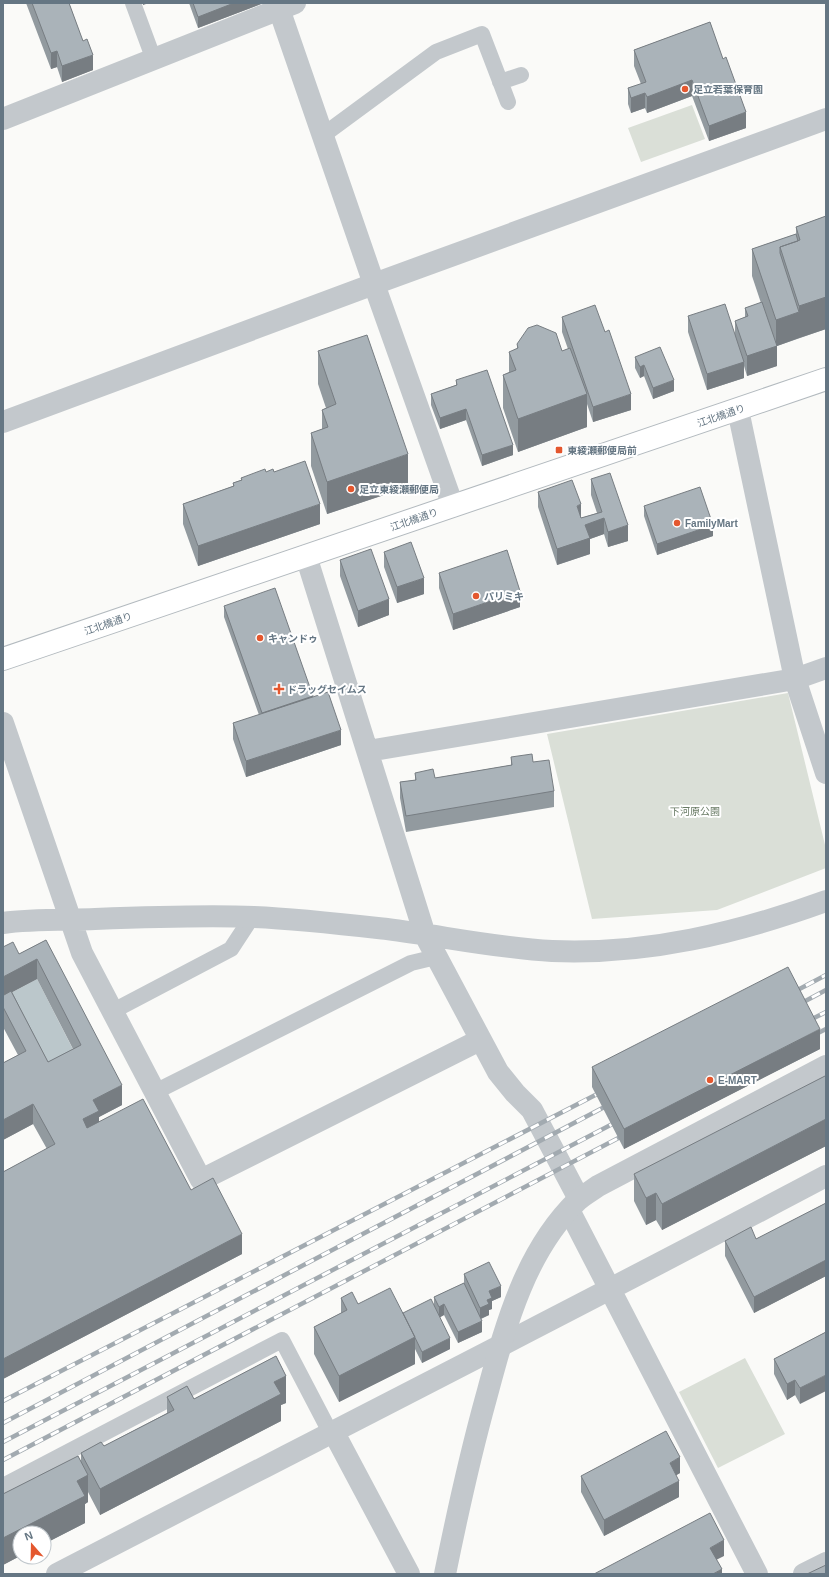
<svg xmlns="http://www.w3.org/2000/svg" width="829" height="1577" viewBox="0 0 829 1577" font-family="Helvetica,'Noto Sans JP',sans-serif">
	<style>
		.green { fill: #dadfd7 }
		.water { fill: #bbc7cb }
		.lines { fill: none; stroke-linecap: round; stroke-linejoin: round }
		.secondary-casing { stroke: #b3babf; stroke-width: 24 }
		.service { stroke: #c3c8cc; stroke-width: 16 }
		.minor { stroke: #c3c8cc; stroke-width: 22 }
		.tertiary { stroke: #c3c8cc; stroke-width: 22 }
		.secondary { stroke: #fff; stroke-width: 22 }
		.rail-casing { stroke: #a2aab0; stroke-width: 4.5 }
		.rail { stroke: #fff; stroke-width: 3; stroke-dasharray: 9; stroke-linecap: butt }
		.wall { fill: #929a9f; fill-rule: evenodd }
		.shaded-wall { fill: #777d82 }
		.building { fill: #aab3b9; stroke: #777d82 }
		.poi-dot { fill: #e4572e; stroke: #fff; stroke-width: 1.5 }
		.labels { text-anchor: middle; stroke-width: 4; stroke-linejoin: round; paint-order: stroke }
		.poi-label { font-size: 10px; font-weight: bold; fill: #657683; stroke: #fff; text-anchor: start }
		.street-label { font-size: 10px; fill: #657683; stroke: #fff }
		.park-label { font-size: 10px; fill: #687a64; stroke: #fff }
	</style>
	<rect width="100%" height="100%" fill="#fafaf8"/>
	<!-- green -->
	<path class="green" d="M692 105 705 139 641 162 628 128Z
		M788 693 826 849V868L717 910 592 919 547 734Z
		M745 1358 785 1434 718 1468 679 1392Z"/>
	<!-- water -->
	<path class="water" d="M37 979 81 1065 48 1082 3 997Z"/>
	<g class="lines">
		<!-- secondary casing -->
		<g class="secondary-casing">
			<path id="secondary" d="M3 659 826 379"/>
		</g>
		<!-- service -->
		<path class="service" d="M133 3 154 60
			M500 82 521 75
			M322 136 436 52 482 34 508 102
			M113 1011 231 949 252 917
			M155 1092 411 963 436 957
			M3 1486 282 1340 330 1432"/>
		<!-- minor -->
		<path class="minor" d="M277 3 374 284 453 506
			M3 119 295 3
			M738 410 795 679 826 773
			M3 422 374 284 826 119
			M306 556 425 935 498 1072 515 1093 532 1110 579 1199
			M3 723 82 953 201 1180 480 1040
			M368 751 795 679 826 668
			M3 923C31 919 66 920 95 919 148 917 201 915 254 917 298 919 342 924 387 929 442 936 497 948 552 951 647 955 738 933 826 901
			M569 1210 757 1574
			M333 1431 409 1574
			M57 1574C314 1441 571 1311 826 1176
			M804 1574 826 1563"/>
		<!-- tertiary -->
		<path class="tertiary" d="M445 1574C457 1515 470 1456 486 1398 505 1328 524 1252 578 1200 584 1195 591 1191 598 1186L826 1066"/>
		<!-- secondary -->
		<use href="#secondary" class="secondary"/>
		<!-- rail casing -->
		<g class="rail-casing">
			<path id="rail" d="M790 994 826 975
				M796 1006 826 990
				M804 1023 826 1012
				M810 1037 826 1029
				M3 1401 605 1090
				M3 1423 612 1103
				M3 1442 622 1119
				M3 1460 628 1133"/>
		</g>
		<!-- rail -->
		<use href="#rail" class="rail"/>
	</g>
	<!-- wall -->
	<path class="wall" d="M26 3H69L93 70 62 82 57 67 51 69Z
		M189 3H261V4L198 28Z
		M710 22 746 128 709 141 692 96 647 113 645 108 631 113 628 104V88L641 84 634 66V50Z
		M826 216V329L777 346V366L747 376 744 366V378L707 390 688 332V316L735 336V321L745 317V308L761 303 752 276V249L796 234V227Z
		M562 317 631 410 593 422 587 404V427L518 452 503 408V375L509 372V352L517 349V344L562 351 568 349 562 332Z
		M318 351 408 487 327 514 311 466V433L322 429V410L326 408 318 384Z
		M635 357 674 391 653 399 644 376 640 378 635 368Z
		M456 380 513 455 482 466 466 420 440 429 431 405V394L456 385Z
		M266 472H274L320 524 198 566 183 524V504L233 486V483L241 480V478Z
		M591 479 628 541 608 547 604 534 590 539V554L557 565 538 507V492L581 518 597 513 591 495Z
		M644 506 713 536 657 555 644 516Z
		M384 552 424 594 397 603 384 567Z
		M340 560 389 615 358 627 340 576Z
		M439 573 520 607 453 630 439 588Z
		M224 606 313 697 341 745 246 777 233 739V723L259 715 224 617Z
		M511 757 533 762 554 791V807L406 832 400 798V782L415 780V773L435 778 511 765Z
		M46 940 122 1105 99 1117V1122L191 1190 242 1254 3 1379V1172L47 1149 33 1124 3 1140V1063L18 1055 3 1027V947L19 954ZM37 979 73 1049 48 1062 12 992Z
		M820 1049 624 1149 592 1087V1067Z
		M826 1077V1146L662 1230 656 1220 646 1225 634 1201V1174Z
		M826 1203V1276L754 1313 725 1256V1241L756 1239Z
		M464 1274 501 1297 492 1301V1309L489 1310V1315L481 1319 482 1332 458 1343 444 1315 439 1317 450 1349 422 1363 415 1349V1364L339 1402 314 1354V1327L341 1313V1298L358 1304 403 1313 434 1307V1297L464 1283Z
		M826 1332 800 1404 795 1395 787 1400 774 1374V1359Z
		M276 1356 286 1376V1403L281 1405V1421L100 1515 88 1492V1502L85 1504V1523L44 1544V1533H20V1556L3 1565V1494L78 1456 81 1462V1453L101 1442 104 1446 167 1413V1397L187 1386 194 1399Z
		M680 1473 676 1475 679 1497 604 1536 581 1492V1476Z"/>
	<!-- shaded-wall -->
	<path class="shaded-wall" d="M143 3H149L143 5Z
		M234 3H261V4L198 28V17Z
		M57 51V67L51 69V53Z
		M93 55V70L62 82V66Z
		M692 80V96L647 113V97Z
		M645 93V108L631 113V98Z
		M746 112V128L709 141V126Z
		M826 297V329L799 338V306Z
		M799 312V338L777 346V366L747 376V356L776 346V320Z
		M744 362V378L707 390V374Z
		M644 365V376L640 378V367Z
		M674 380V391L653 399V388Z
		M587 394V427L518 452V419Z
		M631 394V410L593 422V407Z
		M466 409V420L440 429V418Z
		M513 445V455L482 466V455Z
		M408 454V487L327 514V482Z
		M320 504V524L198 566V546Z
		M581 504V520L577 506Z
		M604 518V534L590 539V554L557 565V549L585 525Z
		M628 525V541L608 547V532Z
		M713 525V536L657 555V544Z
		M424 578V594L397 603V587Z
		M520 591V607L453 630V614Z
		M389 599V615L358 627V611Z
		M313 696V706L262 713Z
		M341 730V745L246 777V761Z
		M37 959V979L3 997V977Z
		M820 1029V1049L624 1149V1129Z
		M122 1085V1105L99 1117V1131L83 1139V1119L93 1100Z
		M33 1104V1124L3 1140V1120Z
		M826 1119V1146L662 1230V1204Z
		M656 1193V1220L646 1225V1198Z
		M242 1234V1254L3 1379V1359Z
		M826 1260V1276L754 1313V1297Z
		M501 1286V1297L492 1301V1309L489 1310V1315L480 1319V1308L489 1291Z
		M444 1304V1315L439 1318V1307Z
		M482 1321V1332L458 1343V1332Z
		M415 1337V1364L339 1402V1376Z
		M450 1338V1349L422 1363V1352Z
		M826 1375V1391L800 1404V1388Z
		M286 1376V1403L281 1405V1421L100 1515V1489L274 1382Z
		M795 1380V1395L787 1400V1384Z
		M680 1457V1473L670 1479V1463Z
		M88 1475V1502L85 1504V1523L44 1544V1533H20V1556L3 1565V1538L77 1481Z
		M679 1481V1497L604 1536V1520Z
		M724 1540V1556L710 1563V1548Z
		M722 1569V1574H713Z"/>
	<!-- building -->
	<path class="building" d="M32 3H69L83 41 87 39 93 55 62 66 57 51 51 53Z
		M193 3H234L198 17Z
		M710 22 723 59 726 57 746 112 709 126 692 80 647 97 645 93 631 98 628 88 646 82 634 50Z
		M826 216V297L799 306 780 247 800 240 796 227Z
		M796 234 798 241 780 247V253L799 312 776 320 752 249Z
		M762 302 777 346 747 356 735 321 748 316 745 308Z
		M725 304 744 362 707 374 688 316Z
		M595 305 605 332 609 330 631 394 593 407 562 317Z
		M537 325 556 333 562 351 570 348 587 394 518 419 503 375 516 370 509 352 518 348 517 344 528 328Z
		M367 335 408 454 327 482 311 433 328 427 322 410 336 404 318 351Z
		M660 347 674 380 653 388 644 365 640 367 635 357Z
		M487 370 513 445 482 455 466 409 440 418 431 394 457 385 456 380Z
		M305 461 320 504 198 546 183 504 234 486 233 483 242 480 241 478 265 469 266 472 273 469 274 472Z
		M610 473 628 525 608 532 604 518 585 525 590 538 557 549 538 492 572 480 581 504 577 506 581 518 602 512 591 479Z
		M700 487 713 525 657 544 644 506Z
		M411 542 424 578 397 587 384 552Z
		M371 549 389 599 358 611 340 560Z
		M507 550 520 591 453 614 439 573Z
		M275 588 313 696 262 713 224 606Z
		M328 692 341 730 246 761 233 723Z
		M532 754 533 762 549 760 554 791 406 816 400 782 416 780 415 773 433 769 435 778 512 765 511 757Z
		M46 940 122 1085 93 1100 99 1111 83 1119 87 1128 143 1099 191 1190 213 1178 242 1234 3 1359V1172L55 1144 33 1104 3 1120V1063L26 1051 3 1007V995H4L11 991 48 1062 81 1045 37 959 3 977V947L13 942 19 954Z
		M788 967 820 1029 624 1129 592 1067Z
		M825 1076 826 1077V1119L662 1204 656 1193 646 1198 634 1174Z
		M826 1203V1260L754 1297 725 1241 751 1227 756 1239Z
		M489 1262 501 1286 489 1291 492 1298 487 1300 489 1304 480 1308 464 1274Z
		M464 1283 482 1321 458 1332 444 1304 439 1307 434 1297Z
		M390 1288 415 1337 339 1376 314 1327 347 1310 341 1298 352 1292 358 1304Z
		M431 1299 450 1338 422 1352 403 1313Z
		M826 1332V1375L800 1388 795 1380 787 1384 774 1359Z
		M276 1356 286 1376 274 1382 281 1394 100 1489 81 1453 101 1442 104 1446 174 1410 167 1397 187 1386 194 1399Z
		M666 1431 680 1457 670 1463 679 1481 604 1520 581 1476Z
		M78 1456 88 1475 77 1481 85 1496 3 1538V1494Z
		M710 1513 724 1540 710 1548 722 1569 713 1574H594Z
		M826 1565V1574H807Z"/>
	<!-- markers -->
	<g class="poi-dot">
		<circle cx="685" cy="89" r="4"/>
		<rect x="555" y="446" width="8" height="8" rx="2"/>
		<circle cx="351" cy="489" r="4"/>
		<circle cx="677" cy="523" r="4"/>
		<circle cx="476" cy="596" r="4"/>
		<circle cx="260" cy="638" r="4"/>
		<path d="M277 683h4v4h4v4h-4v4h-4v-4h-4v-4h4z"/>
		<circle cx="710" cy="1080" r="4"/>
	</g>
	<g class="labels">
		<!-- poi labels -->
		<g class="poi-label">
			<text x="693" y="93">足立若葉保育園</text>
			<text x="567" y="454">東綾瀬郵便局前</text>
			<text x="359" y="493">足立東綾瀬郵便局</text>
			<text x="685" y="527">FamilyMart</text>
			<text x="484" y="600">パリミキ</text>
			<text x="268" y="642">キャンドゥ</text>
			<text x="287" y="693">ドラッグセイムス</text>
			<text x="718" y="1084">E-MART</text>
		</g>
		<!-- street labels -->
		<g class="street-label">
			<text transform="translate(721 415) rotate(-19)" y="4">江北橋通り</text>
			<text transform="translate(414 519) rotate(-19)" y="4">江北橋通り</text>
			<text transform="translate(108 623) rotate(-19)" y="4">江北橋通り</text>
		</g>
		<!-- park labels -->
		<g class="park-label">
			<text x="695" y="815">下河原公園</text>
		</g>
	</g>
	<!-- border -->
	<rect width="829" height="1577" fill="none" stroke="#657683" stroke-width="8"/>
	<!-- north arrow -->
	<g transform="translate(32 1545) rotate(340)"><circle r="19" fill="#ffffff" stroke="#c1c8cd"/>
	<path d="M0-3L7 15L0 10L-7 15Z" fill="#e4572e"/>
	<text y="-6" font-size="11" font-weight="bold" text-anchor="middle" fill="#657683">N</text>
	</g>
</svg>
